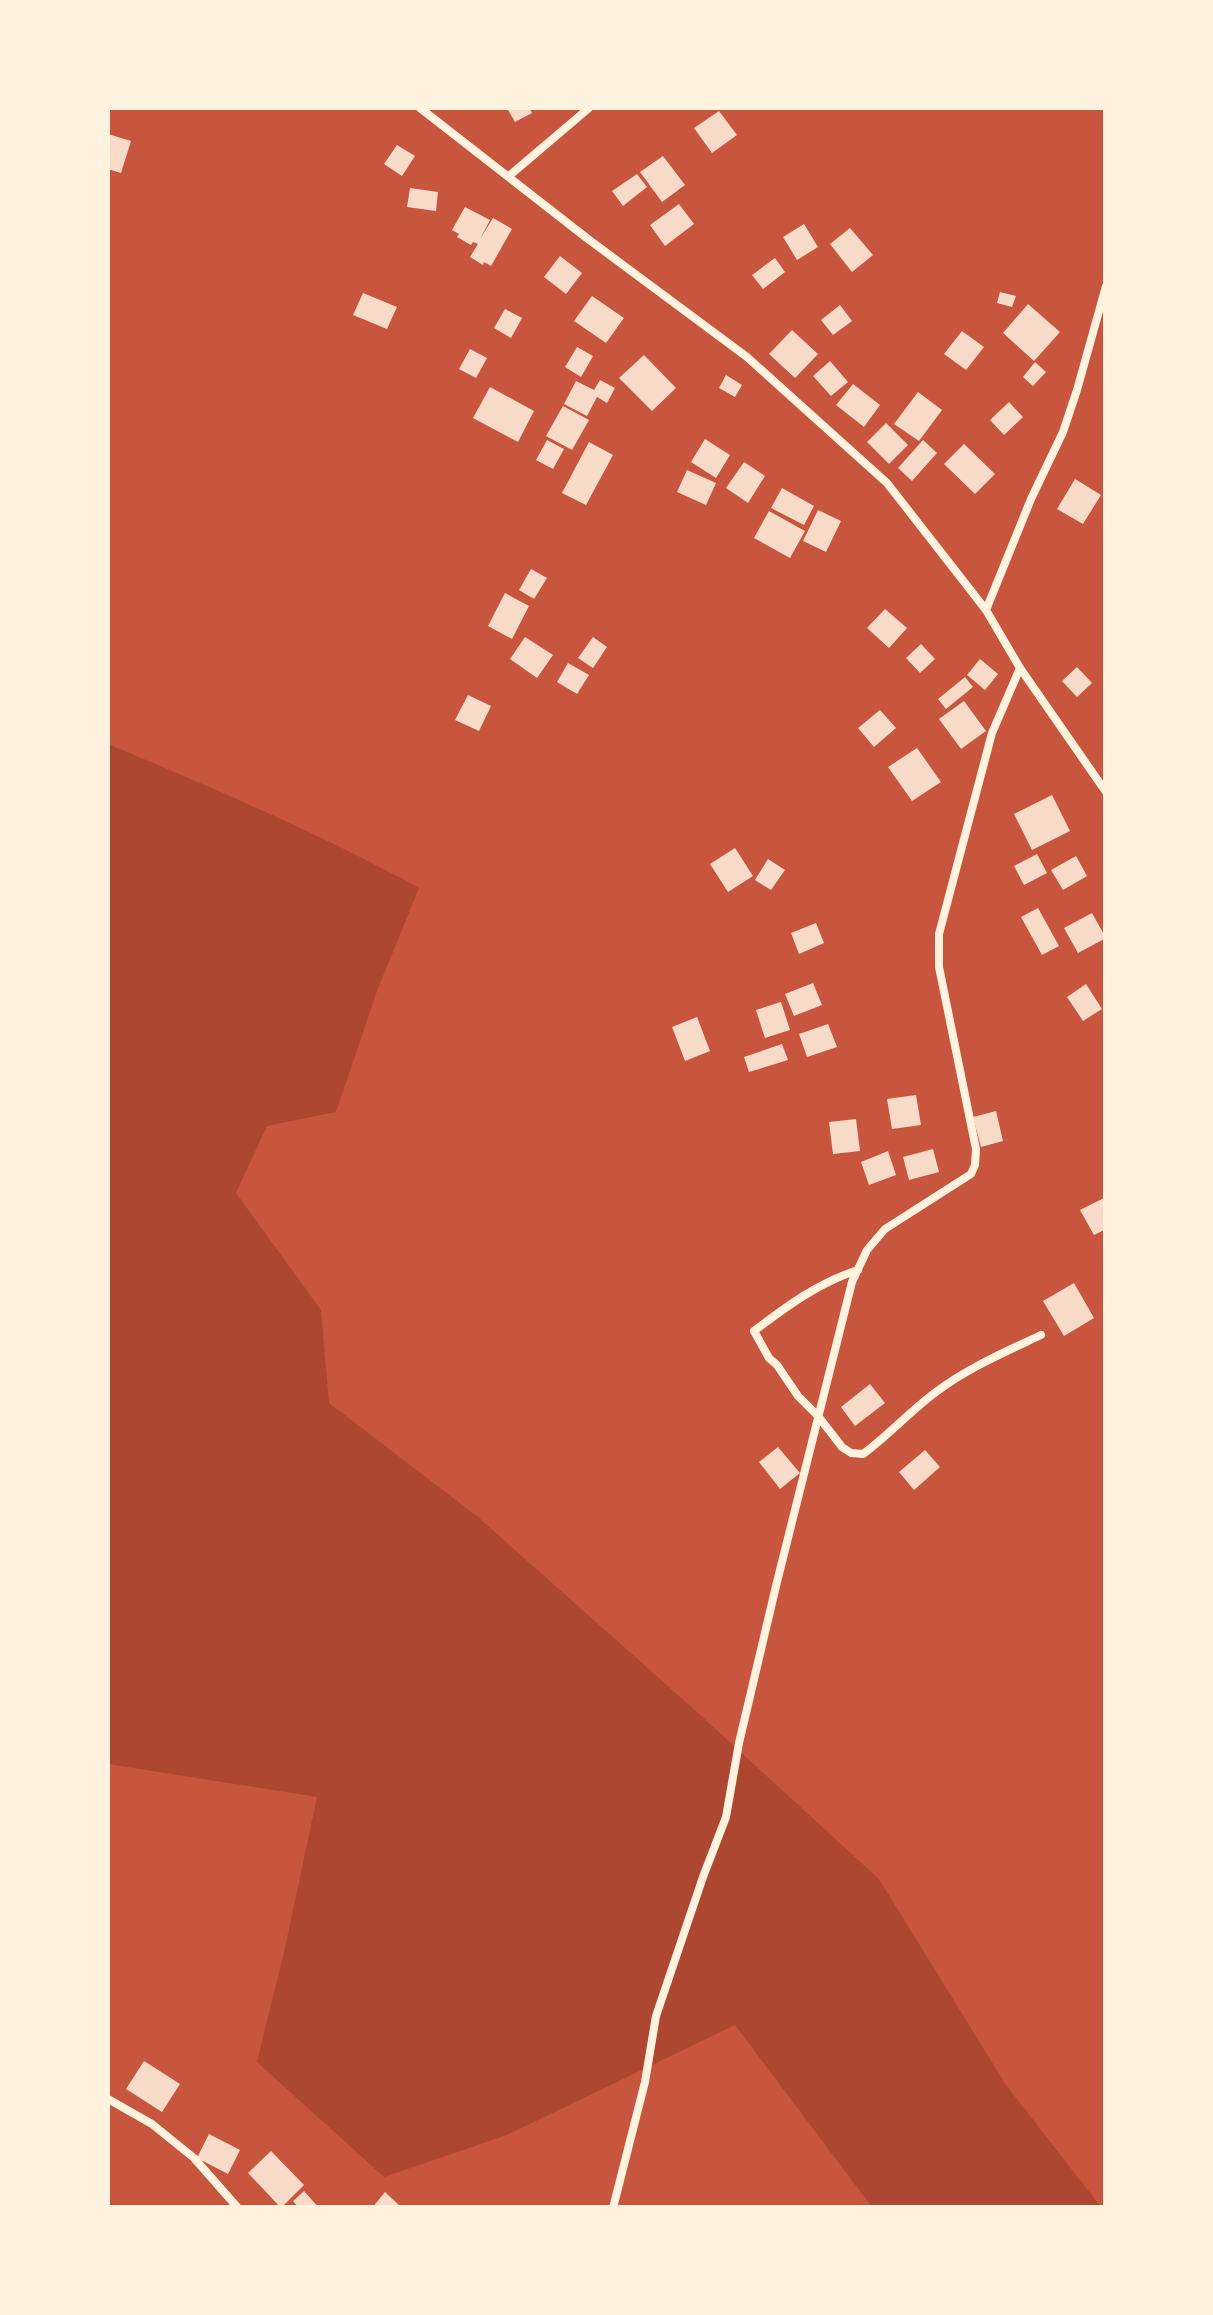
<svg xmlns="http://www.w3.org/2000/svg" width="1213" height="2315" viewBox="0 0 1213 2315" font-family="'Nunito Sans',sans-serif">
	<style>
		.green { fill: #ae4732 }
		.building { fill: #f7dbc8 }
		.lines { fill: none; stroke-linecap: round; stroke-linejoin: round }
		.minor { stroke: #fff3e0; stroke-width: 8 }
	</style>
	<rect width="100%" height="100%" fill="#c8553d"/>
	<!-- green -->
	<path class="green" d="M108 744C213 788 319 833 419 888L377 991 336 1112 267 1126 236 1193 321 1310 329 1403 478 1517 687 1703 879 1879 1006 2085 1101 2207H872L735 2025 507 2135 384 2177 257 2062 283 1957 317 1797 108 1764Z"/>
	<!-- building -->
	<path class="building" d="M507 108H529L532 113 515 122Z
		M719 111 737 135 712 153 694 128Z
		M108 134 131 141 121 173 108 169Z
		M397 145 415 156 402 176 384 164Z
		M663 156 685 185 662 202 640 172Z
		M637 174 647 187 623 206 612 191Z
		M410 188 438 192 436 211 407 207Z
		M679 204 694 224 665 246 650 225Z
		M465 207 490 220 480 239 493 218 512 229 491 266 484 262 483 265 470 257 478 244 473 242 471 245 457 237 459 234 452 230Z
		M804 224 818 247 797 260 783 237Z
		M850 228 873 255 852 272 830 244Z
		M560 256 582 273 566 294 544 277Z
		M775 258 785 272 763 289 752 275Z
		M1000 292 1016 296 1012 307 997 303Z
		M363 293 397 307 387 329 353 315Z
		M592 296 624 318 606 343 574 321Z
		M1028 304 1060 332 1034 361 1003 333Z
		M840 305 852 321 833 335 821 320Z
		M505 309 522 318 511 338 494 328Z
		M792 330 818 354 795 378 769 354Z
		M962 331 984 347 966 370 944 354Z
		M577 347 593 356 581 377 565 367Z
		M470 349 487 358 476 378 459 369Z
		M644 355 676 388 652 411 619 378Z
		M830 361 848 382 831 396 813 376Z
		M1035 362 1046 372 1033 386 1023 377Z
		M726 375 742 385 735 397 719 388Z
		M600 380 615 388 607 403 597 397 587 416 564 404 576 381 594 390Z
		M853 384 880 405 864 427 836 405Z
		M490 387 534 411 518 442 473 418Z
		M918 392 942 410 919 441 894 424Z
		M1009 402 1023 417 1004 435 990 420Z
		M563 406 589 420 572 450 546 436Z
		M886 423 908 445 889 464 867 442Z
		M705 439 730 455 716 478 691 462Z
		M547 440 564 449 553 469 536 460Z
		M923 440 937 453 912 481 898 468Z
		M589 442 613 455 586 505 562 493Z
		M964 444 995 474 975 494 944 464Z
		M744 462 765 476 748 503 726 488Z
		M687 470 716 483 706 505 677 492Z
		M1075 479 1101 495 1083 524 1057 509Z
		M782 488 814 506 804 525 771 508Z
		M818 510 841 521 826 552 803 541Z
		M769 511 805 531 790 558 754 538Z
		M531 569 547 578 534 599 519 590Z
		M505 593 529 606 512 639 488 626Z
		M885 609 907 628 889 648 867 628Z
		M525 637 553 655 537 678 510 659Z
		M593 637 607 647 593 668 578 658Z
		M921 644 935 659 920 673 906 658Z
		M980 659 998 674 985 690 967 675Z
		M568 663 589 675 577 694 557 682Z
		M1077 667 1092 683 1077 697 1062 681Z
		M965 677 973 687 946 709 938 699Z
		M468 695 491 706 479 731 455 720Z
		M964 701 986 731 961 749 939 719Z
		M880 710 896 728 874 747 858 728Z
		M917 748 941 782 912 801 888 767Z
		M1052 795 1070 831 1032 850 1014 814Z
		M735 848 753 876 728 892 710 864Z
		M1037 854 1047 873 1024 885 1014 866Z
		M1076 856 1087 876 1063 890 1051 870Z
		M768 859 785 870 771 890 755 880Z
		M1038 908 1059 946 1042 955 1021 917Z
		M1092 913 1106 938 1078 953 1064 928Z
		M816 923 824 943 799 954 791 933Z
		M813 983 822 1005 794 1016 785 994Z
		M1086 984 1102 1009 1083 1021 1067 997Z
		M781 1002 790 1030 765 1038 756 1010Z
		M697 1017 710 1051 685 1061 672 1027Z
		M828 1024 837 1047 807 1057 799 1034Z
		M782 1044 788 1060 749 1072 744 1057Z
		M916 1095 921 1125 892 1129 887 1099Z
		M996 1111 1003 1141 981 1147 973 1117Z
		M856 1119 860 1151 833 1154 829 1122Z
		M933 1149 939 1172 909 1180 903 1157Z
		M888 1151 896 1175 869 1185 861 1162Z
		M1106 1197V1229L1094 1235 1080 1210Z
		M1074 1283 1094 1318 1064 1336 1043 1301Z
		M870 1384 885 1403 855 1426 841 1407Z
		M778 1447 800 1473 780 1489 759 1462Z
		M925 1450 940 1467 914 1490 899 1472Z
		M144 2061 180 2084 162 2112 126 2089Z
		M209 2134 240 2150 228 2174 197 2158Z
		M271 2151 304 2185 281 2208 248 2173Z
		M304 2191 319 2208H299L293 2201Z
		M385 2192 402 2208H372Z"/>
	<g class="lines">
		<!-- minor -->
		<path class="minor" d="M420 108 588 239 747 357 887 483 986 610 1020 668 1106 792
			M509 176 589 108
			M986 610 1031 499 1063 432 1077 390 1106 286
			M858 1270C818 1283 787 1306 754 1331L769 1358 777 1365 798 1396 818 1416 842 1447 851 1453 863 1454C889 1435 910 1411 936 1392 968 1368 1005 1352 1041 1335
			M108 2099 152 2124 194 2158 238 2208
			M613 2208 645 2082 656 2016 703 1877 726 1817 739 1743 776 1586 852 1282 867 1250 885 1229 971 1174 975 1165 976 1149 939 967V934L992 733 1020 668"/>
	</g>
	<!-- border -->
	<rect width="1213" height="2315" fill="none" stroke="#fff3e0" stroke-width="220"/>
</svg>
